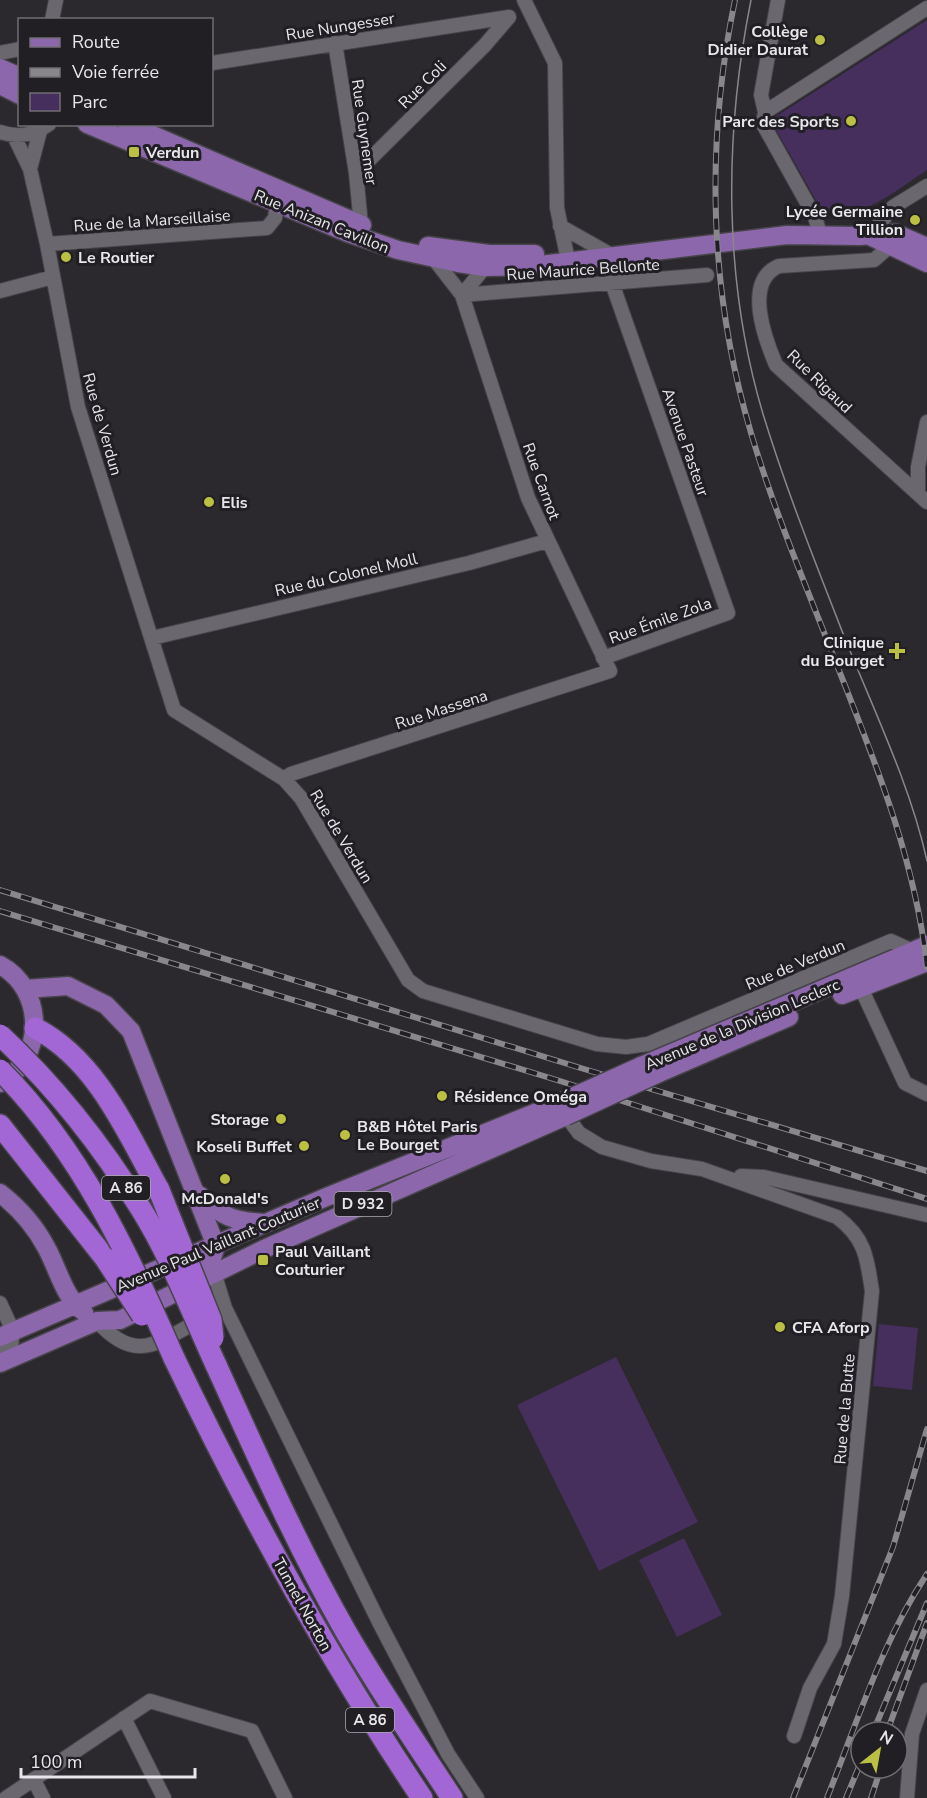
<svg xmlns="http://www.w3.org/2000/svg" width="927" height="1798" viewBox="0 0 927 1798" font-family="'Nunito Sans',sans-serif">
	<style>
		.green { fill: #462e5d }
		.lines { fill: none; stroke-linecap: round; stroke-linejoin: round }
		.minor-casing { stroke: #464449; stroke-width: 16 }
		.major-casing { stroke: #464449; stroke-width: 21 }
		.highway-casing { stroke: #464449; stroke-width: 24 }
		.minor { stroke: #6a676e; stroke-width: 14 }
		.major { stroke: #8c67ac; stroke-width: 18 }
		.highway { stroke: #a267d5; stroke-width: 21 }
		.tram { stroke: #89878c; stroke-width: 1.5 }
		.rail-casing { stroke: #89878c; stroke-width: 6 }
		.rail { stroke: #211e24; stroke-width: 4; stroke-dasharray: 11; stroke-linecap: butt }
		.major-bridge-casing { stroke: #464449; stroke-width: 21; stroke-linecap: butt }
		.highway-bridge-casing { stroke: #464449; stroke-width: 24; stroke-linecap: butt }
		.major-bridge { stroke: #8c67ac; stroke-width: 18 }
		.highway-bridge { stroke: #a267d5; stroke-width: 21 }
		.poi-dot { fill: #bbc045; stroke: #211e24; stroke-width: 2 }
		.labels { text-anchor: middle; stroke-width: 6; stroke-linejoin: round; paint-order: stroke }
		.shield { fill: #211e24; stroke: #acaaaf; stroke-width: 1.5 }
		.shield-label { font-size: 15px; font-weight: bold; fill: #e7e6ea }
		.street-label { font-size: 16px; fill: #e7e6ea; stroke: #211e24 }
		.poi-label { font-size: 16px; font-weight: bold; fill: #e7e6ea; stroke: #211e24; text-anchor: start }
	</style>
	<rect width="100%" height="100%" fill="#2b282e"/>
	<!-- green -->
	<path class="green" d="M927 20V170C893 192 865 220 822 211L774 126 775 117Z
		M879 1324 918 1328 912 1390 873 1386Z
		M616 1357 698 1522 599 1571 517 1405Z
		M684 1538 722 1615 677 1637 639 1560Z"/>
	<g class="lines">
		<!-- minor casing -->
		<g class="minor-casing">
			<path id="minor" d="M524 0 555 63 557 208 568 260
				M52 20 56 0
				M335 43 356 173 361 225
				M0 53 20 49
				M212 63 509 17
				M765 112 761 95 778 0
				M0 132C18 138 33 136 49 124
				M14 136 30 169 47 244 78 407 174 710 284 779 301 798 408 980 423 991 597 1044 626 1047 648 1044 891 941 913 951
				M30 169 40 131
				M356 173 485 45 509 17
				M560 226 613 256
				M820 234 815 217 763 124 765 112 927 8
				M870 236 893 207 927 186
				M47 244 267 228 275 218 277 204
				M890 246 874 260 779 266C743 281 765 339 776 365L927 502
				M0 291 53 277
				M462 295 707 275
				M462 295 485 267
				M918 493V467L927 422
				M152 638 469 563 547 541
				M603 658 728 613 612 283
				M284 779 291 774 610 671 528 498 462 295 434 259
				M861 988 905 1083 927 1094
				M562 1110 579 1133 602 1147 651 1161 702 1169 837 1217C865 1238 867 1257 872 1291L842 1596 834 1644 810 1688 794 1736
				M741 1176 764 1177 927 1215
				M212 1266 225 1308 379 1622 448 1754 477 1798
				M0 1303 13 1331 11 1346 0 1350
				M97 1321C137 1366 159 1341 202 1319
				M124 1718 164 1798
				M34 1780 43 1798
				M6 1798 150 1701 252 1731 285 1798
				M907 1798 912 1734 927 1690"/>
		</g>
		<!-- major casing -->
		<g class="major-casing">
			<path id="major" d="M0 68 20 77
				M0 85 20 95
				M87 124 348 233 398 250 458 263 485 267 532 266 787 235 860 236 895 233 927 247
				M127 124 362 225
				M870 236 927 263
				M428 246 489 254H535
				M0 965C45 989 46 1059 0 1083
				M25 989 68 986 106 1005 131 1031 216 1246 211 1261 179 1277
				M842 995 927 962
				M641 1066 927 945
				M659 1073 789 1017
				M0 1193C19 1208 35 1226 46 1247 58 1268 64 1298 84 1312
				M199 1195C223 1217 232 1221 264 1223
				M0 1337 324 1198 557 1104
				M0 1363 97 1321 120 1320 264 1249 566 1116"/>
		</g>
		<!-- highway casing -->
		<g class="highway-casing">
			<path id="highway" d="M35 1028C97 1060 127 1132 159 1190
				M0 1125 105 1258
				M174 1358C247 1510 328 1658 422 1798
				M216 1365C257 1455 297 1546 346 1632 379 1689 416 1743 452 1798"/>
		</g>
		<!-- minor -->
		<use href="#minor" class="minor"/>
		<!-- major -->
		<use href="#major" class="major"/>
		<!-- highway -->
		<use href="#highway" class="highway"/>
		<!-- tram -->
		<path class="tram" d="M751 0C724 135 723 280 763 414 786 489 815 562 844 636 873 709 910 784 927 861"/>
		<!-- rail casing -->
		<g class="rail-casing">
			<path id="rail" d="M735 0C705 144 709 292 751 433 773 507 803 579 831 650 872 754 915 856 927 967
				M0 890 584 1069 927 1171
				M0 911 560 1081 927 1199
				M873 1732 927 1603
				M887 1732 927 1623
				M793 1798 893 1547 927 1429
				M827 1798C857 1723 882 1641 927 1574
				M846 1798 861 1762
				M871 1798 881 1768"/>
		</g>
		<!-- rail -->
		<use href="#rail" class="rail"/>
		<!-- major-bridge casing -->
		<g class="major-bridge-casing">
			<path id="major-bridge" d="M557 1104 641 1066
				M566 1116 659 1073"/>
		</g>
		<!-- highway-bridge casing -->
		<g class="highway-bridge-casing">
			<path id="highway-bridge" d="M0 1035C54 1085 102 1146 141 1209 171 1257 192 1313 216 1365
				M0 1070C80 1150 129 1255 174 1358
				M159 1190 211 1320 213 1338
				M105 1258 142 1315"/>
		</g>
		<!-- major-bridge -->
		<use href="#major-bridge" class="major-bridge"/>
		<!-- highway-bridge -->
		<use href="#highway-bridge" class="highway-bridge"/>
	</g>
	<!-- markers -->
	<g class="poi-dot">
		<circle cx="820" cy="40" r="6"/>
		<circle cx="851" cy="121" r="6"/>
		<rect x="128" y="146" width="12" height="12" rx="3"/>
		<circle cx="915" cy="220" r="6"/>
		<circle cx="66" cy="257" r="6"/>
		<circle cx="209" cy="502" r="6"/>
		<path d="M894 642h6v6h6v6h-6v6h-6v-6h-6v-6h6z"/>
		<circle cx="442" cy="1096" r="6"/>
		<circle cx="281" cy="1119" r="6"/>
		<circle cx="345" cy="1135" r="6"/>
		<circle cx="304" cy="1146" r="6"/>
		<circle cx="225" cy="1179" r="6"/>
		<rect x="257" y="1254" width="12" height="12" rx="3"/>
		<circle cx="780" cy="1327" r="6"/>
	</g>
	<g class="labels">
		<!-- shield labels -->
		<g class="shield">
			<rect x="102" y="1176" width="48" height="24" rx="4.5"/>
			<rect x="334.5" y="1192" width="57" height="24" rx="4.5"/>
			<rect x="346" y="1708" width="48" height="24" rx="4.5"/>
		</g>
		<g class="shield-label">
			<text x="126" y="1193">A 86</text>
			<text x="363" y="1209">D 932</text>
			<text x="370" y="1725">A 86</text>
		</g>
		<!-- street labels -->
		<g class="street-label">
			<text transform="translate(340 26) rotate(-9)" y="6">Rue Nungesser</text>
			<text transform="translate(422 84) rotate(-45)" y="6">Rue Coli</text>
			<text transform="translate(365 132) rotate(82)" y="6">Rue Guynemer</text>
			<text transform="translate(152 220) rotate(-4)" y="6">Rue de la Marseillaise</text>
			<text transform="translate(322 221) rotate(22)" y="6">Rue Anizan Cavillon</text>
			<text transform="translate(583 269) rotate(-4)" y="6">Rue Maurice Bellonte</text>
			<text transform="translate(820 381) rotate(44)" y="6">Rue Rigaud</text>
			<text transform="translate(103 424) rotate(74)" y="6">Rue de Verdun</text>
			<text transform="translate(686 442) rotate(71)" y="6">Avenue Pasteur</text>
			<text transform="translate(542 481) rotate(70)" y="6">Rue Carnot</text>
			<text transform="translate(346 574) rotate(-13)" y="6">Rue du Colonel Moll</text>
			<text transform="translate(660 620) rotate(-20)" y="6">Rue Émile Zola</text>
			<text transform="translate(441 709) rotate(-18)" y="6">Rue Massena</text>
			<text transform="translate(342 836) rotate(59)" y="6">Rue de Verdun</text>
			<text transform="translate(795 964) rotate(-23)" y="6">Rue de Verdun</text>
			<text transform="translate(742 1024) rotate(-23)" y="6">Avenue de la Division Leclerc</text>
			<text transform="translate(218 1244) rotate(-23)" y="6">Avenue Paul Vaillant Couturier</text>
			<text transform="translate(844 1409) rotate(-85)" y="6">Rue de la Butte</text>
			<text transform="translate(303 1604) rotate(61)" y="6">Tunnel Norton</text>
		</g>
		<!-- poi labels -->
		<g class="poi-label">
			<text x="808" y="37" text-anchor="end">Collège<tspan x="808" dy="18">Didier Daurat</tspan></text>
			<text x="839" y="127" text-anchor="end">Parc des Sports</text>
			<text x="146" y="158">Verdun</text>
			<text x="903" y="217" text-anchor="end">Lycée Germaine<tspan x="903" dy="18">Tillion</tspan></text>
			<text x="78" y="263">Le Routier</text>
			<text x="221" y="508">Elis</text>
			<text x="884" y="648" text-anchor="end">Clinique<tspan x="884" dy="18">du Bourget</tspan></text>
			<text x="454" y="1102">Résidence Oméga</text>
			<text x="269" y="1125" text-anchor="end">Storage</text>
			<text x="357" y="1132">B&amp;B Hôtel Paris<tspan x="357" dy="18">Le Bourget</tspan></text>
			<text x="292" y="1152" text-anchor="end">Koseli Buffet</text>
			<text x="225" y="1204" text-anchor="middle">McDonald's</text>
			<text x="275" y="1257">Paul Vaillant<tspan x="275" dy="18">Couturier</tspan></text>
			<text x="792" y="1333">CFA Aforp</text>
		</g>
	</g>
	<!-- legend -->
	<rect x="18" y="18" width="195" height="108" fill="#211e24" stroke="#706e73" stroke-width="1.5"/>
	<rect x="30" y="38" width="30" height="9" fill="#8c67ac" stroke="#706e73" stroke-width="1.5"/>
	<text x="72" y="48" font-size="18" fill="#e7e6ea">Route</text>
	<rect x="30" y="68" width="30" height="9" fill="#89878c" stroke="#706e73" stroke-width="1.5"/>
	<text x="72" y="78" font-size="18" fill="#e7e6ea">Voie ferrée</text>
	<rect x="30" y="93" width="30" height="18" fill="#462e5d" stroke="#706e73" stroke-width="1.5"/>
	<text x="72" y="108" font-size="18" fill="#e7e6ea">Parc</text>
	<!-- north arrow -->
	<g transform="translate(879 1750) rotate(31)"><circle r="28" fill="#211e24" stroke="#706e73" stroke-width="1.5"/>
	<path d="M0-4.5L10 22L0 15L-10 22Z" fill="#bbc045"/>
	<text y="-9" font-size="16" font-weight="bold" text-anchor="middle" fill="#e7e6ea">N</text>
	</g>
	<!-- scale -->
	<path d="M21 1768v9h174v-9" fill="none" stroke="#e7e6ea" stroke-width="3"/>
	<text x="30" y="1768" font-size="18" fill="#e7e6ea" stroke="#211e24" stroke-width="4.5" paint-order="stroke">100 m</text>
</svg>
